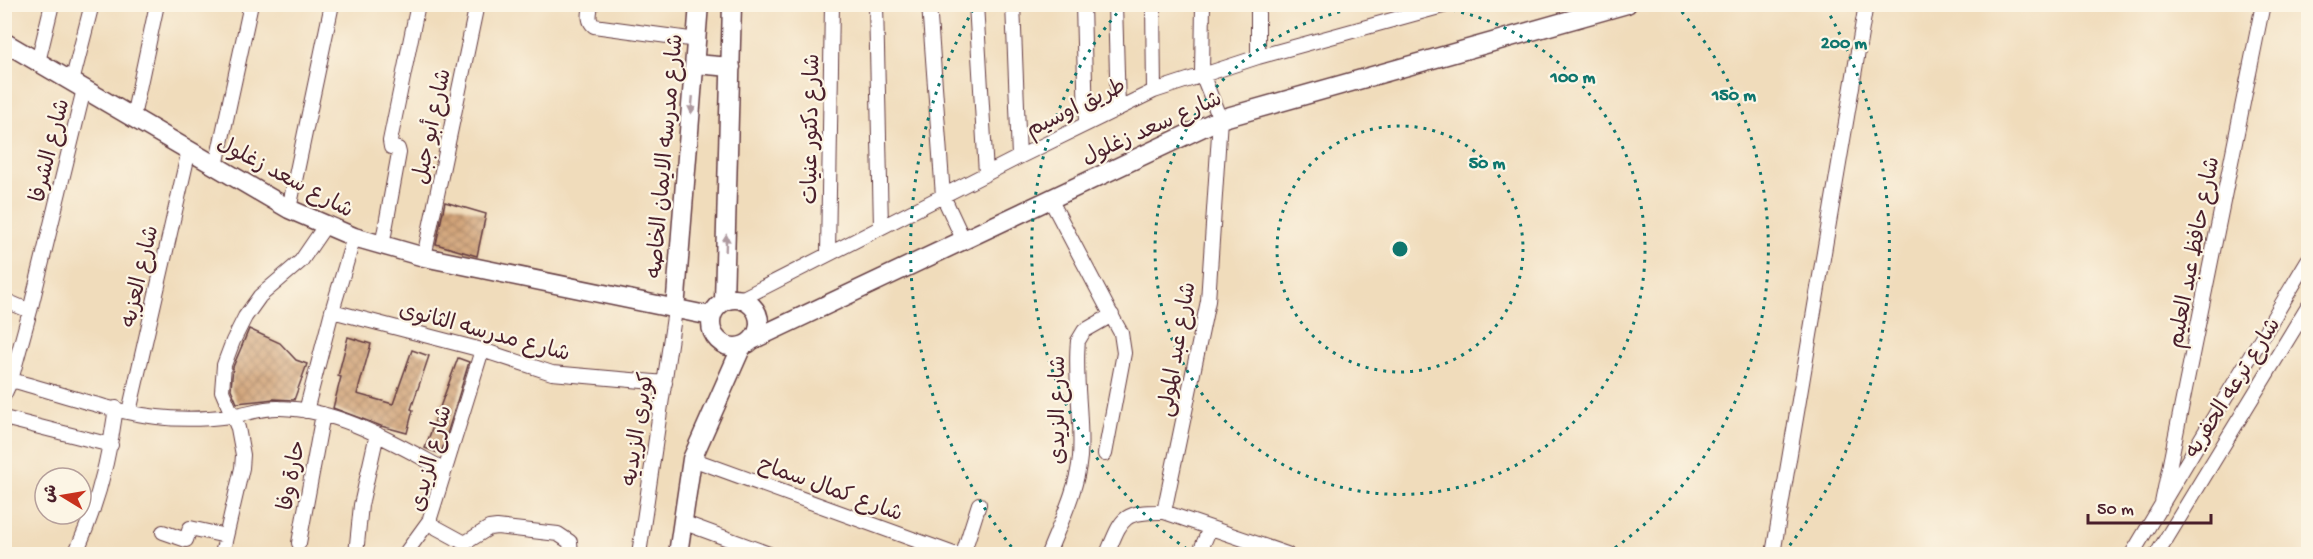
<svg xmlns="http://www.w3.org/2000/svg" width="2313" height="559" viewBox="0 0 2313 559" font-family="'Gochi Hand','Playpen Sans Arabic',sans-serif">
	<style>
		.building { fill: url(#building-cross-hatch) }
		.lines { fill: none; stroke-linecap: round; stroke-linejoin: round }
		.minor-casing { stroke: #633b41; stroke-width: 16 }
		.tertiary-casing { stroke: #633b41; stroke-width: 21 }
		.minor { stroke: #fff; stroke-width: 14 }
		.tertiary { stroke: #fff; stroke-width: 18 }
		.oneway { fill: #ae9aa0 }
		.ring { fill: none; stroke: #0f766e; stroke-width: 3; stroke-dasharray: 3 6 }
		.labels { text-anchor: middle; stroke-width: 4.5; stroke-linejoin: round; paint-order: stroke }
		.street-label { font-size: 22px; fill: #4a1f2b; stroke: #fcf5e5 }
		.centre { fill: #0f766e; stroke: #fcf5e5; stroke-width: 3 }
		.ring-label { font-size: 18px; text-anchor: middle; font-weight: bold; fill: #0f766e; stroke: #fcf5e5; stroke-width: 4.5; stroke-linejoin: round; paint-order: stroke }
	</style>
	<defs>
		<pattern id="building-cross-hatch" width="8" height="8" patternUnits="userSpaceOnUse" patternTransform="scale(1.5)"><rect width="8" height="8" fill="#d0a277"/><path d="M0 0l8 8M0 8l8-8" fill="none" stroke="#ab8362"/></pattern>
	</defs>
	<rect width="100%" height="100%" fill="#fcf5e5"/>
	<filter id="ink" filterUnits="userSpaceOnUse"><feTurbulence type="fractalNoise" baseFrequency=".0167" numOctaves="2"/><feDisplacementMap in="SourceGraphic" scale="12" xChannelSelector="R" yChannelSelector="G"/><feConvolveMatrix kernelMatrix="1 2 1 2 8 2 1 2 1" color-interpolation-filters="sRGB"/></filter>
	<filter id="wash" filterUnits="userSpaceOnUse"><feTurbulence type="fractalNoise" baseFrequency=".008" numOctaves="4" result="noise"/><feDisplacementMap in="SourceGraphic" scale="24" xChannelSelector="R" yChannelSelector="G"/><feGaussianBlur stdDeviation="1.35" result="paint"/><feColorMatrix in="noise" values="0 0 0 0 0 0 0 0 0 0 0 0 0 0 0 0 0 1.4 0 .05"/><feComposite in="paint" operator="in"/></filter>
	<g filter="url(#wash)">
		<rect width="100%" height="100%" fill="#f0dcbb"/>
		<g id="blocks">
			<!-- building -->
			<path class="building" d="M445 202 486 214 477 256 436 244Z
				M249 329 280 343 296 360 307 364 294 400 274 399 237 403 231 389 233 367Z
				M348 337 371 344 357 394 393 404 412 350 429 356 411 409 413 410 407 433 381 426 333 408 341 377 338 376Z
				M458 358 469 362 441 454 425 448Z"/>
		</g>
	</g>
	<g filter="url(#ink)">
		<use href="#blocks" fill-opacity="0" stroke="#633b41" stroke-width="1.5"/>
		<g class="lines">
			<!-- minor casing -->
			<g class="minor-casing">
				<path id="minor" d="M591 4C590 13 587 20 594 26L697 40
					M876 4 881 227
					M929 4 943 196 964 241
					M976 4 986 174
					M1013 4 1019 157
					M1083 4 1086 123
					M1115 4 1118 108
					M1153 4 1154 91
					M1258 4V57
					M38 62 52 4
					M72 82 92 4
					M133 117 157 4
					M216 166 251 4
					M1050 199 1116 324 1121 333 1124 353 1105 454
					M289 209 332 4
					M382 246 399 153 398 149 391 147 390 141 418 4
					M828 254 832 4
					M424 257 477 4
					M741 299 1019 157 1154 91 1258 57 1450 4
					M4 300 30 311
					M332 311 482 350 552 373 665 383
					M482 350 430 518V524L463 542 468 541 489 528 497 527 558 534 570 542 571 554
					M11 380C59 393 108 411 157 417 181 420 207 419 230 416 247 414 263 407 280 408 339 409 394 443 445 470
					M4 395 11 380 30 311 84 89
					M306 411 332 311 354 237
					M129 412 189 150
					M4 418 111 445
					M692 459 954 554
					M2161 508 2263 4
					M1164 512 1208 301 1220 119 1202 74 1203 4
					M682 522 769 554
					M163 532 186 540 190 528 226 536
					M299 543 323 414
					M75 554C97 507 109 460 116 408
					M222 554 242 468 243 455 238 428 222 391 224 365 233 341 245 317 260 296 301 261 325 226
					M356 554 361 505 377 434
					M405 554 429 521
					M639 554 675 310
					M958 554 964 551 979 504
					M1048 554C1060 523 1077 491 1080 457 1083 419 1074 379 1078 341L1084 331 1112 315
					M1107 554C1122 518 1122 511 1164 512L1287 554
					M1199 554 1210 528
					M1773 554 1866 4
					M2132 554 2308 260
					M2157 554 2308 306"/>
			</g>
			<!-- tertiary casing -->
			<g class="tertiary-casing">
				<path id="tertiary" d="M4 42 289 209 354 237 424 257 711 316
					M695 64 731 67
					M711 323a24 24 0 1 1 48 0a24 24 0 1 1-48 0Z
					M724 301 732 4
					M675 310 699 4
					M752 340 1220 119 1627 4
					M678 554 692 459 742 346"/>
			</g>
			<!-- minor -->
			<use href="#minor" class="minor"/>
			<!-- tertiary -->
			<use href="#tertiary" class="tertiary"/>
		</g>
		<!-- one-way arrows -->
		<defs><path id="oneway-solid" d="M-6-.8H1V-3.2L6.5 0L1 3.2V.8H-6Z" transform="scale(1.5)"/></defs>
		<g class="oneway">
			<use href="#oneway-solid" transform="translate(692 105) rotate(95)"/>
			<use href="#oneway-solid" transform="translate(726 243) rotate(-88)"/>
		</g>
	</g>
	<!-- distance rings -->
	<g class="ring">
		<circle cx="1400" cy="249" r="123"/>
		<path d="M1417 5A245 245 0 1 1 1383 5"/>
		<path d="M1194 554A368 368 0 0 1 1124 5M1676 5A368 368 0 0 1 1606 554"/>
		<path d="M1017 554A490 490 0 0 1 974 8M1826 8A490 490 0 0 1 1783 554"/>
	</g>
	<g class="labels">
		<!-- street labels -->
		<g class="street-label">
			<text transform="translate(1075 106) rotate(-26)" y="8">طريق اوسيم</text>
			<text transform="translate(430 126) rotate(-78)" y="8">شارع أبو جبل</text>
			<text transform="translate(1151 126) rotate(-24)" y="8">شارع سعد زغلول</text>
			<text transform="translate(809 129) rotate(-89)" y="8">شارع دكتور عنيات</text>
			<text transform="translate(48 150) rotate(-76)" y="8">شارع الشرفا</text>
			<text transform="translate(663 156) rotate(-85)" y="8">شارع مدرسه الايمان الخاصه</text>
			<text transform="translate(286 175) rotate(28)" y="8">شارع سعد زغلول</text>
			<text transform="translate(2192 252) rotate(-79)" y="8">شارع حافظ عبد العليم</text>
			<text transform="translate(138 276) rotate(-77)" y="8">شارع العزبه</text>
			<text transform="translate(485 330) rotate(15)" y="8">شارع مدرسه الثانوى</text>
			<text transform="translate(1175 349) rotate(-80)" y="8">شارع عبد المولى</text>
			<text transform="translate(2231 387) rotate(-58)" y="8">شارع ترعه الحفريه</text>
			<text transform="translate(1056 410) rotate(-90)" y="8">شارع الزيدى</text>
			<text transform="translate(636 429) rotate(-81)" y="8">كوبرى الزيديه</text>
			<text transform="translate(429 458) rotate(-75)" y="8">شارع الزيدى</text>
			<text transform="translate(290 475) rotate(-79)" y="8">حارة وفا</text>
			<text transform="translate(831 487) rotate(20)" y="8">شارع كمال سماح</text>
		</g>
	</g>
	<circle cx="1400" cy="249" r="9" class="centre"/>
	<g class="ring-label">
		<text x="1844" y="48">200 m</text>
		<text x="1573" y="82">100 m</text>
		<text x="1734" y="100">150 m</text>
		<text x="1487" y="168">50 m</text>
	</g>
	<!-- margin -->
	<rect width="2313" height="559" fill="none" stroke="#fcf5e5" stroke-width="24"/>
	<!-- north arrow -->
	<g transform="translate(63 496) rotate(281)"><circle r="28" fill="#fcf5e5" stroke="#b59f9b" stroke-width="1.5"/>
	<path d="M0-4.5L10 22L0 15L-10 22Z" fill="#c8321e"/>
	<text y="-9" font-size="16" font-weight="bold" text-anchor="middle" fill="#4a1f2b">ش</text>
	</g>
	<!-- scale -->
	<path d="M2088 514v9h123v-9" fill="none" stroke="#4a1f2b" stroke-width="3"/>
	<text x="2097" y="514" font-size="18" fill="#4a1f2b" stroke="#fcf5e5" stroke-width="4.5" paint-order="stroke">50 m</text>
</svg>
